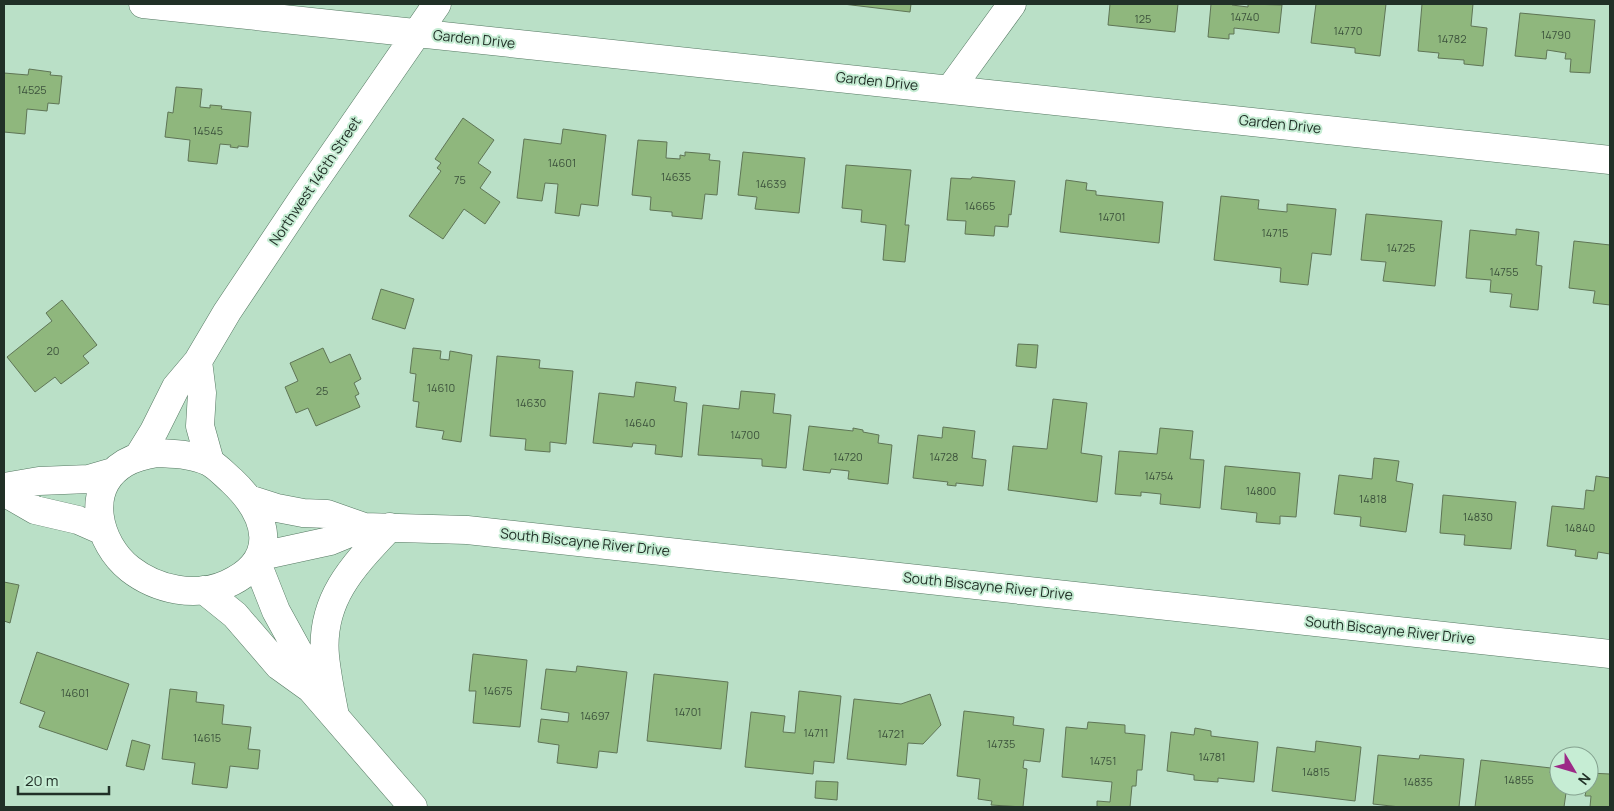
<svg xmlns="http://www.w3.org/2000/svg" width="1614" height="811" viewBox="0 0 1614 811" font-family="Manrope,sans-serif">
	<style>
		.building { fill: #8fb77d; stroke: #5f7556 }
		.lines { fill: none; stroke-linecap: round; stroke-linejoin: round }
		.minor-casing { stroke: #557862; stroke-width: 29 }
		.tertiary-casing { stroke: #557862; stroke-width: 29 }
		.minor { stroke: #fff; stroke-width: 28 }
		.tertiary { stroke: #fff; stroke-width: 28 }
		.labels { text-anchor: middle; stroke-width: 4; stroke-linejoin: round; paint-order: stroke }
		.number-label { font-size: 11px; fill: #3c523c }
		.street-label { font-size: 14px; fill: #213027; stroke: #c6edd4 }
	</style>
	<rect width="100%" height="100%" fill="#bae0c7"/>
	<!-- building -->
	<path class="building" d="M843 4H911L910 12Z
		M1110 4H1178L1175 32 1108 25Z
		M1211 4H1232V5L1248 7V4L1282 5 1279 33 1234 28V34H1229V39L1208 37Z
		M1316 4H1386L1380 56 1355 53V48L1311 43Z
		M1422 4H1473L1471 26 1487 28 1483 66 1464 64V60L1438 58 1439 53 1418 51Z
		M1520 13 1595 20 1590 73 1570 72 1571 59H1565L1566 53 1547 50 1546 59 1515 56Z
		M29 69 51 72 50 75 62 76 59 104 48 103 47 111 27 109 25 134 4 132V73L28 75Z
		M176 87 202 89 200 107 210 108V105L222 106 221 109 251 112 248 147 238 146V148L230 147 231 145 220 144 217 164 188 161 190 140 165 137 168 112 173 113Z
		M463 118 494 140 478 163 491 172 480 188 500 202 485 224 464 209 443 239 409 216 441 171 437 168 441 163 435 159Z
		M563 129 606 135 598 206 581 204 579 216 555 213 558 184 545 183 542 201 517 198 524 139 561 144Z
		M638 140 667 142 666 158 680 159V155L685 156V152L710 154 709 160 720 161 717 195 705 194 702 219 672 216V212L650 210 651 197 632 195Z
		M743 152 805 158 799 213 755 209 757 197 738 195Z
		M846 165 911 170 905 225H909L905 262 883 260 886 225 861 222 862 210 842 208Z
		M972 177 1015 181 1011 215 1009 214 1008 227 995 226 994 236 965 234 966 221 947 220 951 178 971 179Z
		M1066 180 1087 183 1086 190 1096 191V195L1163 202 1159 243 1060 232Z
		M1221 196 1259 200 1258 209 1287 212V204L1336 209 1331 255 1312 253 1308 285 1280 282 1281 268 1214 260Z
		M1366 214 1442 221 1435 286 1383 281 1386 262 1361 260Z
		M1516 229 1539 232 1536 265 1542 266 1538 310 1510 307 1512 294 1490 292 1491 280 1466 278 1470 230 1516 235Z
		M1574 241 1610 245V305L1593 303 1595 291 1569 288Z
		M381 289 414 299 405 329 372 319Z
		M62 300 97 345 83 356 89 363 61 384 55 377 35 392 7 357 52 321 46 313Z
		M1018 344 1038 345 1036 368 1016 366Z
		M323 348 330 363 350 354 361 379 354 383 359 394 355 396 360 407 316 426 308 408 296 413 285 387 298 381 290 363Z
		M413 348 441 351 440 359 449 360 450 351 472 355 461 442 442 439 444 431 416 427 419 402 413 401 416 374 410 373Z
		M497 356 540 360 539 368 573 371 566 444 550 442V452L525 450 526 439 490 436Z
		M636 382 676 387 674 401 687 403 682 457 655 454 656 445 633 443 632 447 593 443 599 393 634 397Z
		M741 391 775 394 773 413 791 415 786 468 762 466V459L698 455 703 405 739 409Z
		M1053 399 1087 403 1081 453 1102 456 1097 502 1008 490 1013 446 1047 449Z
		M809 426 853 431V428L863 430V432L879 435 878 443 892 445 888 484 848 479 849 471 831 469 830 473 803 470Z
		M943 427 975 431 972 458 986 460 983 486 956 483V486L947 485 948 482 913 478 918 435 942 438Z
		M1160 428 1193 431 1190 459 1204 460 1200 508 1160 504 1161 494 1141 492V496L1115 494 1119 451 1157 454Z
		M1374 458 1399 461 1396 481 1413 484 1406 532 1360 526 1361 517 1334 514 1339 475 1372 479Z
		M1225 466 1300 473 1296 517 1280 516V524L1256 522 1257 513 1221 509Z
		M1596 476 1610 478V554L1598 552 1597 559 1575 556 1576 550 1547 546 1552 506 1584 509 1586 490 1594 491Z
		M1443 495 1516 502 1511 549 1464 545 1465 535 1440 533Z
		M4 582 19 585 10 623 4 621Z
		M37 652 129 684 107 750 39 727 45 712 20 703Z
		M473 654 527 660 520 727 473 723 476 691H469Z
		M577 666 627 672 617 753 599 751 597 768 557 763 559 745 538 742 541 719 568 722 569 713 541 709 546 669 576 672Z
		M654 674 728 682 721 749 647 741Z
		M170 689 197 692 196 702 224 705 222 724 251 727 248 749 260 750 258 769 230 766 227 788 192 784 195 763 162 759Z
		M799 691 841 696 834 763 814 761 813 774 745 767 751 712 785 716 783 732 795 733Z
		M930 694 941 725 923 744 908 743 906 765 847 759 854 699 901 704Z
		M964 711 1014 717 1013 725 1044 729 1040 762 1024 760 1023 768 1027 769 1023 807 991 805 992 801 978 799 980 779 957 776Z
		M1088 722 1125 725V733L1145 735 1142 770H1137L1136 786H1132L1130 807H1097V801L1110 802 1112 782 1062 777 1066 727 1087 729Z
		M1195 728 1211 731V736L1258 742 1254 782 1218 778V782L1194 780V775L1167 771 1171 732 1194 735Z
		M132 740 150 745 144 770 126 766Z
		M1316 741 1361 747 1355 801 1272 791 1277 747 1315 752Z
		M1378 755 1419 759 1420 755 1464 759 1459 807H1400L1373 804Z
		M1481 760 1551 768 1550 773 1559 774V786H1567L1564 807H1475Z
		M1589 773 1610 774V807H1590L1591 796H1585L1587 786H1589Z
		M816 781 838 782 837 800 815 798Z"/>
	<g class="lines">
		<!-- minor casing -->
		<g class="minor-casing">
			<path id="minor" d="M143 4 1610 160
				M951 88 1012 4
				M198 361 227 312 305 195 437 4
				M138 457 154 431 176 387 198 361 202 393 200 426 210 462"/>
		</g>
		<!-- tertiary casing -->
		<g class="tertiary-casing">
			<path id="tertiary" d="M157 453C174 454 193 454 209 462 217 466 225 475 232 481 268 515 281 560 227 584 196 598 157 590 130 569 98 544 83 488 125 463 135 457 146 455 157 453Z
				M4 487 39 481 89 479 113 472
				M4 492 35 510 78 520 103 531
				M249 499 277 508 303 513 327 514 364 527 467 530 1610 654
				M261 556 330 541 364 527
				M257 563 276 611 298 651 311 689
				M204 590 235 615 279 666 311 689 413 807
				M335 716C331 696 327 676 325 656 320 599 354 565 390 527"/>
		</g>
		<!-- minor -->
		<use href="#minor" class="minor"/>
		<!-- tertiary -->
		<use href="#tertiary" class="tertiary"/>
	</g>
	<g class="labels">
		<!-- number labels -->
		<g class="number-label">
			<text x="1245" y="21">14740</text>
			<text x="1143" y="23">125</text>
			<text x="1348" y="35">14770</text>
			<text x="1556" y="39">14790</text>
			<text x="1452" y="43">14782</text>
			<text x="32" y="94">14525</text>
			<text x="208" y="135">14545</text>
			<text x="562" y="167">14601</text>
			<text x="676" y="181">14635</text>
			<text x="460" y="184">75</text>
			<text x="771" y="188">14639</text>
			<text x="980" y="210">14665</text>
			<text x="1112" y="221">14701</text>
			<text x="1275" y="237">14715</text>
			<text x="1401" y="252">14725</text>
			<text x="1504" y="276">14755</text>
			<text x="53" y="355">20</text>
			<text x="441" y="392">14610</text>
			<text x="322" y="395">25</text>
			<text x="531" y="407">14630</text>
			<text x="640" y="427">14640</text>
			<text x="745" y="439">14700</text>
			<text x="848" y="461">14720</text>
			<text x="944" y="461">14728</text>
			<text x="1159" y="480">14754</text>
			<text x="1261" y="495">14800</text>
			<text x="1373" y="503">14818</text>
			<text x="1478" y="521">14830</text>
			<text x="1580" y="532">14840</text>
			<text x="498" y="695">14675</text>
			<text x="75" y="697">14601</text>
			<text x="688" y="716">14701</text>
			<text x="595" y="720">14697</text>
			<text x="816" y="737">14711</text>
			<text x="891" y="738">14721</text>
			<text x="207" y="742">14615</text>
			<text x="1001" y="748">14735</text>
			<text x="1212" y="761">14781</text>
			<text x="1103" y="765">14751</text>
			<text x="1316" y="776">14815</text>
			<text x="1519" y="784">14855</text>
			<text x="1418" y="786">14835</text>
		</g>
		<!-- street labels -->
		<g class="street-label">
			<text transform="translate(474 39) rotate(6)" y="5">Garden Drive</text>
			<text transform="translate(877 81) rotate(6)" y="5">Garden Drive</text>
			<text transform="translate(1280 124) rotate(6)" y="5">Garden Drive</text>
			<text transform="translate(315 181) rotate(-56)" y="5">Northwest 146th Street</text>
			<text transform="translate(585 542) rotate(6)" y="5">South Biscayne River Drive</text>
			<text transform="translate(988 586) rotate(6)" y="5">South Biscayne River Drive</text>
			<text transform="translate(1390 630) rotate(6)" y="5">South Biscayne River Drive</text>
		</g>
	</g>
	<!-- border -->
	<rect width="1614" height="811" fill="none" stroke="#213027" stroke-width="10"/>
	<!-- north arrow -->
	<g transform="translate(1574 771) rotate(128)"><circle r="24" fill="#c6edd4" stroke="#84a18f"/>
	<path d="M0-4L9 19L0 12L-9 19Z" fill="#9c2a87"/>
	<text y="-8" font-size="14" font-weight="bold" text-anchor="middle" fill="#213027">N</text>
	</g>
	<!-- scale -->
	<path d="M18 786v8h91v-8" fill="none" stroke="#213027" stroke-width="2.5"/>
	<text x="25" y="786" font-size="15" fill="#213027" stroke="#c6edd4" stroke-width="4" paint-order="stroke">20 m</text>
</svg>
